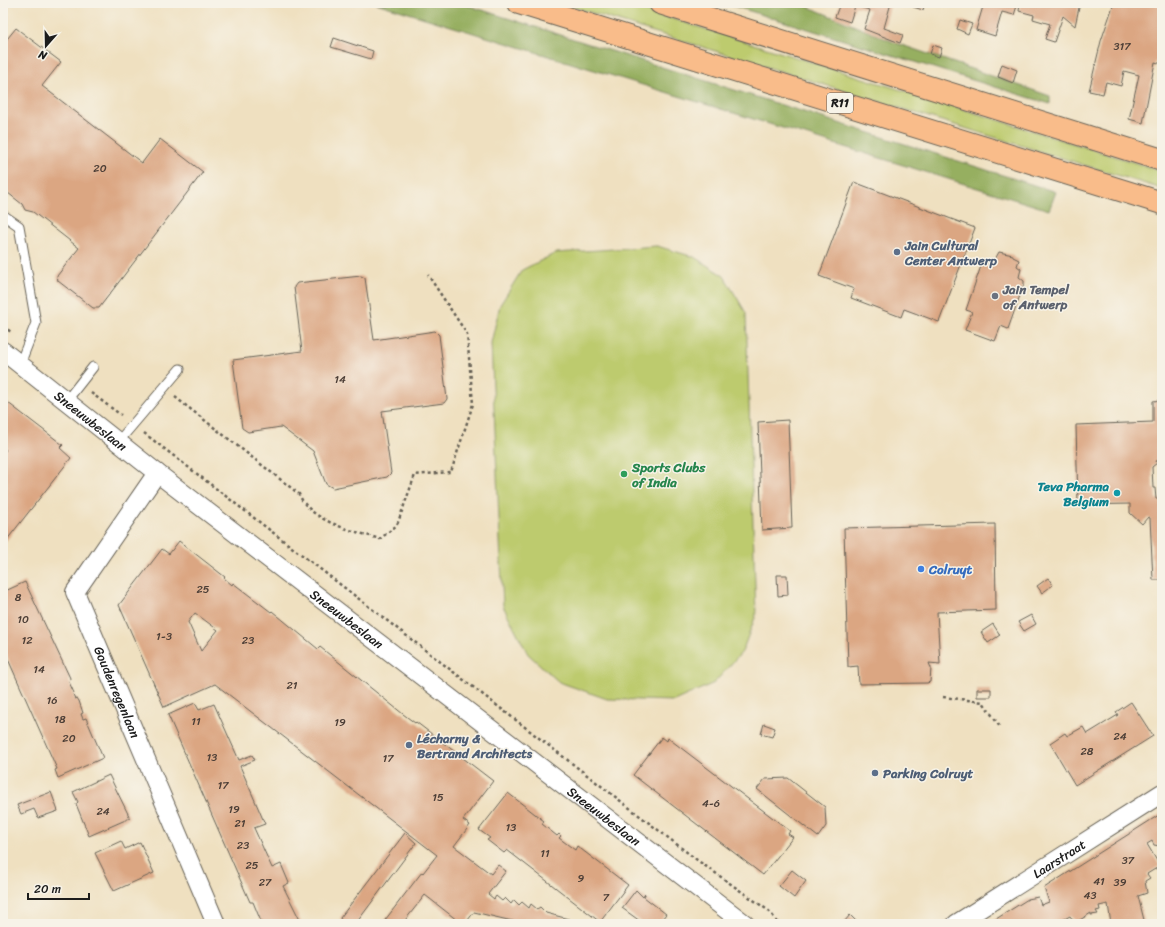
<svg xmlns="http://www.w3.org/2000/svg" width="1165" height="927" viewBox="0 0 1165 927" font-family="Sriracha,sans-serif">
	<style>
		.green { fill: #bdcb6e; stroke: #6c7445 }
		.forest { fill: #96af61; stroke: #59663e }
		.building { fill: #dba682; fill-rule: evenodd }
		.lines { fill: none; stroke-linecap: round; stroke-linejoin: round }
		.service-casing { stroke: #666155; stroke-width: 11 }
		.minor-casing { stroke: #666155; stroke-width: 20 }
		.trunk-casing { stroke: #666155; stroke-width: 24 }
		.path { stroke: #666155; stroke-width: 2.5; stroke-dasharray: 3 3; stroke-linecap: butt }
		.service { stroke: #fff; stroke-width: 9 }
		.minor { stroke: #fff; stroke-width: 18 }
		.trunk { stroke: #f9bc8a; stroke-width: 22 }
		.service-dot { fill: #5c6f8a; stroke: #f7f3e8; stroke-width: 1.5 }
		.worship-dot { fill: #6b7280; stroke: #f7f3e8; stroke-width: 1.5 }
		.leisure-dot { fill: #2e9e5b; stroke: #f7f3e8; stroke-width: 1.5 }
		.culture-dot { fill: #0f9aa8; stroke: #f7f3e8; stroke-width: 1.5 }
		.shop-dot { fill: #3f7fe0; stroke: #f7f3e8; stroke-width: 1.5 }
		.labels { text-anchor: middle; stroke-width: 3; stroke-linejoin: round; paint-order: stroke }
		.number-label { font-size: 11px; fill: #4c3e36 }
		.shield { fill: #f7f3e8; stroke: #5e5c59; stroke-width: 1 }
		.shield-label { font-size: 12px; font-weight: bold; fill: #1c1c1c }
		.service-label { font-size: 13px; font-weight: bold; fill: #4e5e75; stroke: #f7f3e8; text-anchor: start }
		.worship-label { font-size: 13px; font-weight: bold; fill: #5b616d; stroke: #f7f3e8; text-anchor: start }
		.street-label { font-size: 13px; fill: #1c1c1c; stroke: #f7f3e8 }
		.leisure-label { font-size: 13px; font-weight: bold; fill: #27864d; stroke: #f7f3e8; text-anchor: start }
		.culture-label { font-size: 13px; font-weight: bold; fill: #0d838f; stroke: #f7f3e8; text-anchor: end }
		.shop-label { font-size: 13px; font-weight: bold; fill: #366cbe; stroke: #f7f3e8; text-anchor: start }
	</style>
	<rect width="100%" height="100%" fill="#f7f3e8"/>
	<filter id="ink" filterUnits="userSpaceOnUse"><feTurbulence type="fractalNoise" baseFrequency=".025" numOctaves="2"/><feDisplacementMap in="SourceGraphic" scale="8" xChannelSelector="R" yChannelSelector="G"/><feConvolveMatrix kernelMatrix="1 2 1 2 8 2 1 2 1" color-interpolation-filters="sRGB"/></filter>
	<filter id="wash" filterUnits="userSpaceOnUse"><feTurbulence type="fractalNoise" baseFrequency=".012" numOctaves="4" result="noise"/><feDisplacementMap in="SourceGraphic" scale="16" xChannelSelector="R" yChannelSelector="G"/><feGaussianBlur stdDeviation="0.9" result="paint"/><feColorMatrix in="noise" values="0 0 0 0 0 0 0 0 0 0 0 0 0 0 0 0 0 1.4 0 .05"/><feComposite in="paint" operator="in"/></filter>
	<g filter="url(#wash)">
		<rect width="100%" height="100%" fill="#efe0c0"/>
		<!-- green -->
		<path class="green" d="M560 3H621L1162 171V189Z
			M657 246 694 257 724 276 746 313 756 615 742 652 714 683 674 701 607 699 559 682 528 654 503 606 491 343 500 305 522 270 556 253Z"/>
		<!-- forest -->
		<path class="forest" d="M376 3H460L1056 192 1049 210Z
			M724 3H799L896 43 1050 96V104Z"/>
		<g id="blocks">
			<!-- building -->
			<path class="building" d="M840 3H891L884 28 903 35 900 43 864 29 870 10 855 6 850 22 835 17Z
				M915 3H925L923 10 913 7Z
				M984 3H1080L1075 26 1063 16 1054 42 1045 39 1050 24 1033 19 1034 15 1019 11 1020 4 1018 3 1014 15 1002 12 995 36 976 30Z
				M1114 3H1151L1162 6V64L1155 62 1143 123 1129 119 1139 75 1124 71 1121 86 1106 82 1103 94 1089 91 1101 41Z
				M960 20 972 24 968 34 957 29Z
				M16 28 61 62 42 86 142 163 160 139 203 172 99 308H93L58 281 57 276 79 248 33 212 25 210 22 204 3 189V44Z
				M334 38 373 51 371 59 331 47Z
				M933 45 942 48 939 57 930 54Z
				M1002 64 1017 70 1013 83 998 77Z
				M854 182 975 228 939 322 904 309 901 317 851 298 854 289 819 276Z
				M999 252 1013 255V257L1019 260 1017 266 1021 269 1019 277 1024 281V284L1008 329 1001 326 995 341 965 330 972 312 966 310 981 266 986 262 993 263Z
				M361 276 365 278 374 340 435 331 439 335 447 399 444 403 382 411 391 473 387 477 333 488 326 484 313 451 281 427 248 432 242 428 233 360 302 351 294 287 297 283Z
				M3 399 63 445 60 448 71 458 6 541 3 539V453L6 450 3 448Z
				M1162 400V460L1156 461 1157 463 1152 467 1153 488H1155L1156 499H1162V580H1153L1150 518 1148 517 1142 524 1130 513V504L1078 505 1076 425 1153 422V401Z
				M788 420 792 528 762 530 758 422Z
				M995 524 996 610 937 612 940 664 929 663 931 668 930 682 927 683 859 684 858 666 848 667 844 528Z
				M179 541 225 577 224 578 232 585 233 583 271 612 272 611 318 649 320 647 403 714 415 723 416 722 493 781 463 820 470 825 454 846 491 874 498 865 506 871 488 894 494 899 496 896 502 901 505 898 511 904 514 900 519 905 522 902 529 908 531 904 537 909 540 907 546 913 576 921 574 924H525L474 912 465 924H462L425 895 402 924H382L422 872 423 873 437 855 215 684 164 707 119 605 162 549 169 554ZM195 613 218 630 201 651 188 622Z
				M777 575H787L788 595 778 596Z
				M1048 578 1053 585 1042 593 1037 586Z
				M25 582 70 678 69 682 74 693 73 694 75 699 77 698 79 701 83 713 81 714 83 719 86 718 103 758 58 778 55 770 57 769 3 648V592Z
				M1031 615 1036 624 1024 631 1018 622Z
				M993 624 1000 635 988 643 981 632Z
				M977 689H991V697H977Z
				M1131 702 1153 736 1075 785 1050 743 1065 733 1067 736 1083 727 1087 734 1118 715 1116 712Z
				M195 703 199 710 214 704 239 760 252 755 255 760 240 766 265 824 254 828 272 868 281 864 289 883 283 886 302 924H262L253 902H250L168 715Z
				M764 724 775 728 772 737 761 734Z
				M662 737 667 741 668 738 790 831 788 834 793 837 763 875 633 775Z
				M109 775 130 818 89 836 76 804 78 802 73 792Z
				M788 778 825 807 826 826 818 837 757 789 765 779Z
				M51 792 58 811 38 818 34 809 21 814 17 805Z
				M508 793 544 821 542 824 557 836 559 834 561 836 559 838 575 850 577 846 628 885 600 922 507 850 504 853 487 840 490 838 479 830Z
				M1162 813V849L1160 846 1154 845 1152 841 1147 844 1160 866 1147 874 1150 878 1145 881 1147 893 1138 896 1145 924H1111L1108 904 1099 906 1100 910 1096 911 1098 914 1091 915V913L1075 923 1070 916 1061 921 1063 924H988L1028 899 1038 897 1041 905 1049 902 1044 888Z
				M405 833 416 843 357 922 359 924H343L340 918Z
				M121 841 125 849 140 842 154 873 114 891 95 853Z
				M792 870 806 881 794 898 779 886Z
				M636 890 643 897 645 894 644 897 666 914 658 924H644L622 908Z
				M850 915 856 921 852 924H846L844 922Z"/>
		</g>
	</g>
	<g filter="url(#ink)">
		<use href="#blocks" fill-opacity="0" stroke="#666155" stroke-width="1"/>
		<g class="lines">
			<!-- service casing -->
			<g class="service-casing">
				<path id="service" d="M3 215 19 226 36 323 20 364
					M67 400 93 367
					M118 442 180 369"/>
			</g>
			<!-- minor casing -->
			<g class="minor-casing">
				<g id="minor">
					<path id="s1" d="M3 351 157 473 745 924"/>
					<path id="s2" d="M157 473 75 592 216 924"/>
					<path id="s3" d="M956 924 1162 793"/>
				</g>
			</g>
			<!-- trunk casing -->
			<g class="trunk-casing">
				<path id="trunk" d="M519 3 1162 203
					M660 3 1162 160"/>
			</g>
			<!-- path -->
			<path class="path" d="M3 326 11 332
				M91 393 121 415
				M175 397 299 494C310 522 354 531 380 539L397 525 415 475 451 472 473 404 467 334 428 275
				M144 433 697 860 769 911 779 924
				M943 697 983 702 1000 727"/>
			<!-- service -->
			<use href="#service" class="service"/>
			<!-- minor -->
			<use href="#minor" class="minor"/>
			<!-- trunk -->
			<use href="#trunk" class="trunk"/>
		</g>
	</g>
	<!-- markers -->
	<g class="service-dot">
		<circle cx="897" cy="252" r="4"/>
		<circle cx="409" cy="745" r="4"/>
		<circle cx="875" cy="773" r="4"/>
	</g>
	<circle class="worship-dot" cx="995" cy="296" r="4"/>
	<circle class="leisure-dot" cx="624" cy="474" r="4"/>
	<circle class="culture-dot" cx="1117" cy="493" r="4"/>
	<circle class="shop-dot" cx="921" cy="569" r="4"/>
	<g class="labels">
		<!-- number labels -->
		<g class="number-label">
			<text x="1122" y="50">317</text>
			<text x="100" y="172">20</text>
			<text x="340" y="383">14</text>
			<text x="203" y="593">25</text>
			<text x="18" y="601">8</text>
			<text x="23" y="623">10</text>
			<text x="164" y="640">1-3</text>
			<text x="27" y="644">12</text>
			<text x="248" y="644">23</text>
			<text x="39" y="673">14</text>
			<text x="292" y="689">21</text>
			<text x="52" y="704">16</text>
			<text x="60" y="723">18</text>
			<text x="196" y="725">11</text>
			<text x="340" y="726">19</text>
			<text x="1120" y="740">24</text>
			<text x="69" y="742">20</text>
			<text x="1087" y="755">28</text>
			<text x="212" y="761">13</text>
			<text x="388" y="762">17</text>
			<text x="223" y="789">17</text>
			<text x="438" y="801">15</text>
			<text x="711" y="807">4-6</text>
			<text x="234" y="813">19</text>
			<text x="103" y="815">24</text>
			<text x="240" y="827">21</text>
			<text x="511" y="831">13</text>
			<text x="243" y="849">23</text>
			<text x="545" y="857">11</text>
			<text x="1128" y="864">37</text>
			<text x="252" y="869">25</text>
			<text x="581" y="882">9</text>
			<text x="1099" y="885">41</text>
			<text x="265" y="886">27</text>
			<text x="1120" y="886">39</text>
			<text x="1090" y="899">43</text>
			<text x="606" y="901">7</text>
		</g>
		<!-- shield labels -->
		<rect class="shield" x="827" y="93" width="26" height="20" rx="3"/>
		<g class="shield-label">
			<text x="840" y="107">R11</text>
		</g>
		<!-- service labels -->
		<g class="service-label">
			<text x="905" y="250">Jain Cultural<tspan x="905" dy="15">Center Antwerp</tspan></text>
			<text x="417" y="743">Lécharny &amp;<tspan x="417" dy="15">Bertrand Architects</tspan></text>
			<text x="883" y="778">Parking Colruyt</text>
		</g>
		<!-- worship labels -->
		<g class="worship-label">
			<text x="1003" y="294">Jain Tempel<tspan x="1003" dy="15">of Antwerp</tspan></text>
		</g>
		<!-- street labels -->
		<g class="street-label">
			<text dy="5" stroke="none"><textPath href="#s1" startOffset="112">Sneeuwbeslaan</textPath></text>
			<text dy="5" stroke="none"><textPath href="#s1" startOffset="436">Sneeuwbeslaan</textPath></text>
			<text dy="5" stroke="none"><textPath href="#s2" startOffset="253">Goudenregenlaan</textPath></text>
			<text dy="5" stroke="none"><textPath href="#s1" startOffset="760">Sneeuwbeslaan</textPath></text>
			<text dy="5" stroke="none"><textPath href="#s3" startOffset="122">Laarstraat</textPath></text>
		</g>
		<!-- leisure labels -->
		<g class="leisure-label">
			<text x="632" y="472">Sports Clubs<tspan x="632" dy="15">of India</tspan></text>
		</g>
		<!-- culture labels -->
		<g class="culture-label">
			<text x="1109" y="491">Teva Pharma<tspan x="1109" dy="15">Belgium</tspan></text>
		</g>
		<!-- shop labels -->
		<g class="shop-label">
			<text x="929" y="574">Colruyt</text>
		</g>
	</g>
	<!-- margin -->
	<rect width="1165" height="927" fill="none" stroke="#f7f3e8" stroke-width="16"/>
	<!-- north arrow -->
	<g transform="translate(46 46) rotate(200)" stroke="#f7f3e8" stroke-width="3" paint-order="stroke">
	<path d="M0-3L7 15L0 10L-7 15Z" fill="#1c1c1c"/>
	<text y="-6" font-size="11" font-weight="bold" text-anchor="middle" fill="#1c1c1c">N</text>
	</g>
	<!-- scale -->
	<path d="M28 893v6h61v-6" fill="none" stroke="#1c1c1c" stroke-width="2"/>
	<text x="34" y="893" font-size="12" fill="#1c1c1c" stroke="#f7f3e8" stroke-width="3" paint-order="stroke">20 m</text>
</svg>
